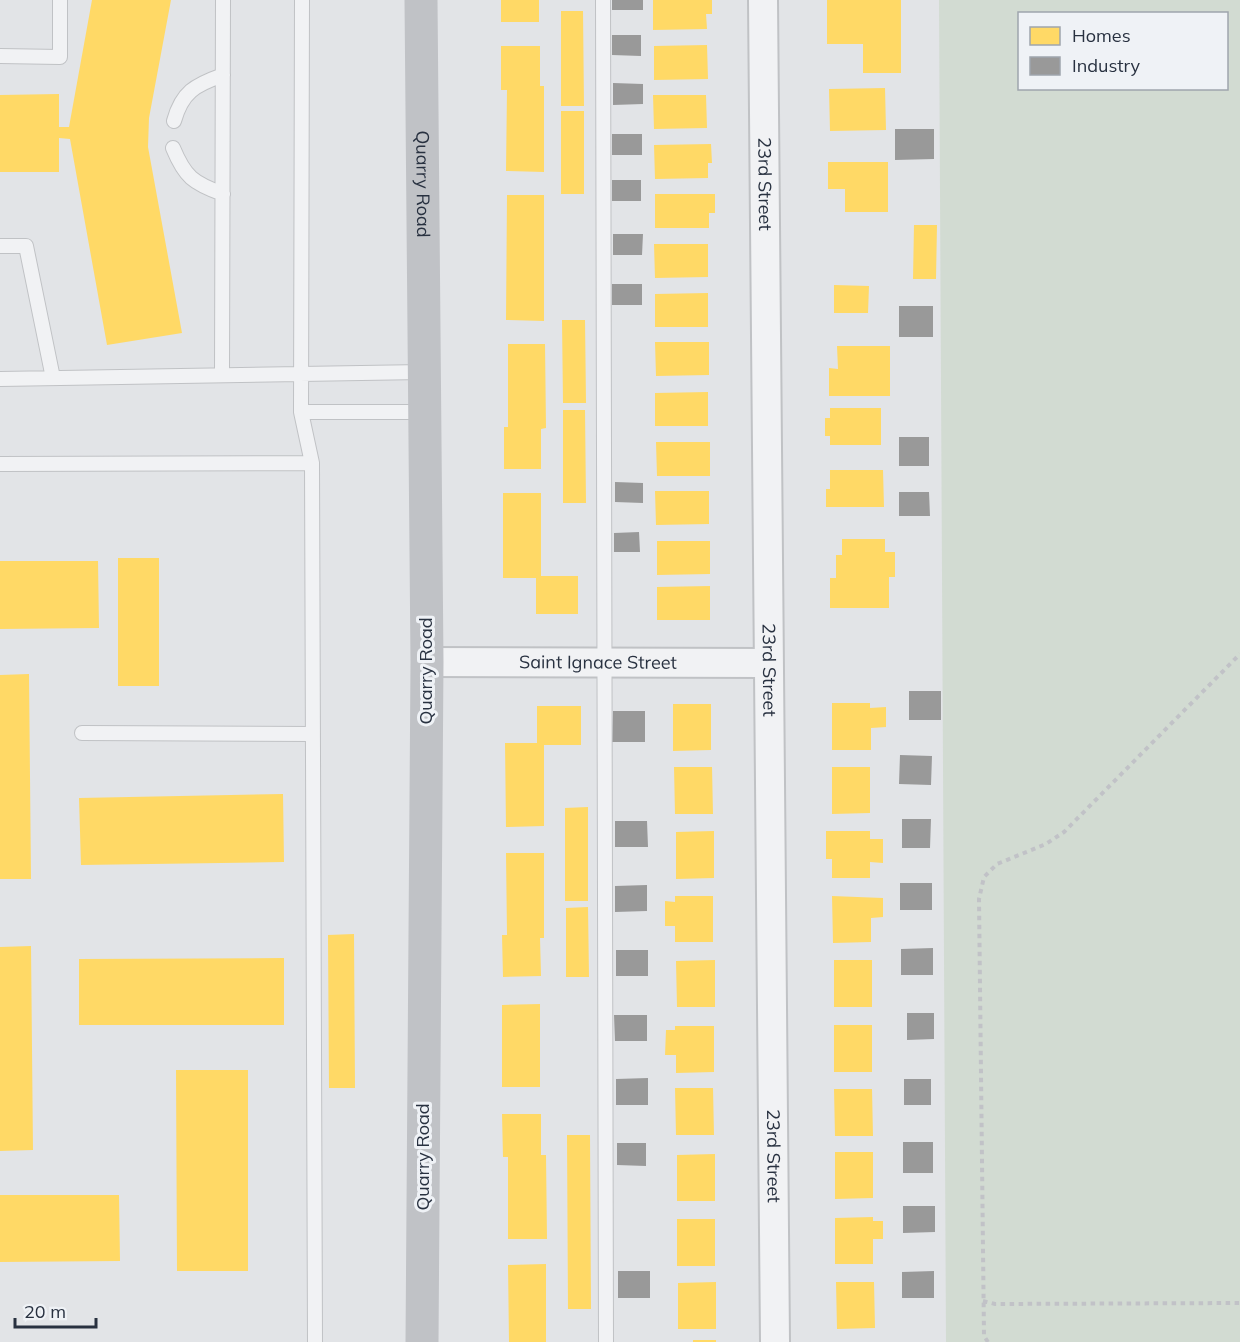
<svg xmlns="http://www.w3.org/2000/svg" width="1240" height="1342" viewBox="0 0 1240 1342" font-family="Mulish,sans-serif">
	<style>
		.green { fill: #d2dbd2; fill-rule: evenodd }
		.homes { fill: #ffd966 }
		.industry { fill: #999 }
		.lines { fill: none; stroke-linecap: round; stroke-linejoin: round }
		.lane-casing { stroke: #c0c2c5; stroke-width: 16 }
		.street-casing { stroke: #c0c2c5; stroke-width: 32 }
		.path { stroke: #c1c2c7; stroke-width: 4; stroke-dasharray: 4.5 4.5; stroke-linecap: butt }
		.lane { stroke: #f1f2f4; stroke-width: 14 }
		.street { stroke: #f1f2f4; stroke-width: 28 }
		.secondary { stroke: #c0c2c6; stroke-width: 33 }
		.labels { text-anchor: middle; stroke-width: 6; stroke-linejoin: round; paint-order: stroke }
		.street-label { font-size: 18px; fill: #283140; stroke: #eff2f6 }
	</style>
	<rect width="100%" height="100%" fill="#e2e4e7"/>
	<!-- green -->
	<path class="green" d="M939 0H1240V1342H946ZM1020 14H1226V88H1020Z"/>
	<!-- homes -->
	<path class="homes" d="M92 0H171L149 118 148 147 182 333 107 345 70 139 59 138V172H0V95L59 94V127H69Z
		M501 0H539V22H501Z
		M653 0H712V14H706L707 29 653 30Z
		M827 0H901V73H863V44H827Z
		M561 11H583L584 106H561Z
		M707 45 708 79 654 80V46Z
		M501 46H540V86H544V172L506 171 507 90H501Z
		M885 88 886 130 830 131 829 89Z
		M653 95H706L707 128 654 129Z
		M561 111H584V194H561Z
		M711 144 712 163H708V178L655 179 654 145Z
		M828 162H888V212H845V189H828Z
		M655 194H715V213H709V228H655Z
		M507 195H544V321L506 320Z
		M914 225H937L936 279H913Z
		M654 244H708V277L655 278Z
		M834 285 869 286 868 313H834Z
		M708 293V327H655V294Z
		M562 320H585L586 403H563Z
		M655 342H709V375L656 376Z
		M508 344H545L546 428 541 429V469H504V427H508Z
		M837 346H890V396H829V368L838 369Z
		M708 392V426H655V393Z
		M830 408H881V445H830V436H825V418H830Z
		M563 410H585L586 503H563Z
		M656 442H710V476H657Z
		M830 470H883L884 507H826V489H830Z
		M655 491H709V524L656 525Z
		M503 493H541V576H578V614H536V578H503Z
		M842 539H885V552H895V577H889V608H830V578H836V555H842Z
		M657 541H710V574L657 575Z
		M118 558H159V686H118Z
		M0 561H98L99 628 0 629Z
		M710 586V620H657V587Z
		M29 674 31 879H0V675Z
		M832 703H870V708L886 707V727L871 728V750H832Z
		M673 704H711V750L673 751Z
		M537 706H581V745H544V826L506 827 505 743H537Z
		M674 767H712L713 814H675Z
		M832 767H870V813L832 814Z
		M283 794 284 862 81 865 79 798Z
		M588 807V901H565V808Z
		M714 831V878L676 879V832Z
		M826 831H870V839H883V863L870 862V878H832V859H826Z
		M506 853H544V938H540L541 976 503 977 502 935H507Z
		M675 896H713V942H675V926H665V901L675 902Z
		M832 896 883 898V917L871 918V942L833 943Z
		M588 907 589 977H566V908Z
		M354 934 355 1088H329L328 935Z
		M31 946 33 1150 0 1151V947Z
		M284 958V1025H79V959Z
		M715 960V1007H677L676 961Z
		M834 960H872V1007H834Z
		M540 1004V1087H502V1005Z
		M834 1025H872V1072H834Z
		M675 1026H714V1072L676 1073V1055H665L666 1030H675Z
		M176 1070H248V1271H177Z
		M675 1088H713L714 1135H676Z
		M834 1089H872L873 1136H835Z
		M502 1114H541V1155H546L547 1239H508V1157H503Z
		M567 1135H590L591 1309H568Z
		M835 1152H873V1198L835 1199Z
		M715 1154V1201H677V1155Z
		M0 1195H119L120 1261 0 1262Z
		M873 1217V1221H883V1239H873V1264H835V1218Z
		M677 1219H715V1266H677Z
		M546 1264V1342H509L508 1265Z
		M716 1282V1329H678V1283Z
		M836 1282H874L875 1328 837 1329Z
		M693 1340H716V1342H693Z"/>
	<!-- industry -->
	<path class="industry" d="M612 0H643V10H612Z
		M612 35H641V56L612 55Z
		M613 83 643 84V104L613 105Z
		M895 129H934V159L895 160Z
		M612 134H642V155H612Z
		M612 180H641V201H612Z
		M613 234H643L642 255H613Z
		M612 284H642V305H612Z
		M899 306H933V337H899Z
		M899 437H929V466H899Z
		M615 482 643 483V503L615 502Z
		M899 492H929L930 516H899Z
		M639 532 640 552H614V533Z
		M909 691H941V720H909Z
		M613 711H645V742H612Z
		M900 755 932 756 931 785 899 784Z
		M902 819H931L930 848H902Z
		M615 821H647L648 847H615Z
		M900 883H932V910H900Z
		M647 885V911L615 912V886Z
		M933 948V975H901V949Z
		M616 950H648V976H616Z
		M907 1013H934V1039L907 1040Z
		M614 1015H647V1041H615Z
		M648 1078V1105H616V1079Z
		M904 1079H931V1105H904Z
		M903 1142H933V1173H903Z
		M617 1143H646V1166L617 1165Z
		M903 1206H935V1232L903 1233Z
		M618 1271H650V1298H618Z
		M934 1271V1298H902V1272Z"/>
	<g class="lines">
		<!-- lane casing -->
		<g class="lane-casing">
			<path id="lane" d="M302 0 301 412 312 463
				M603 0 606 1342
				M0 56 60 57V0
				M174 121C182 92 195 85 223 75
				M173 148C185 177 193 183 223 194
				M0 246H26L53 378
				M222 375 223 0
				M0 379 423 372
				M301 412H423
				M0 464 312 463 315 1342
				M82 733 313 734"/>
		</g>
		<!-- street casing -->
		<g class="street-casing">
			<g id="street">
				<path id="s1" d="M763 0 775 1342"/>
				<path id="s2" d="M427 662 768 663"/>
			</g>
		</g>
		<!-- path -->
		<path class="path" d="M983 1301 995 1304 1240 1303
			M988 1342 984 1336 979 899 984 877 997 864 1046 844 1064 832 1240 654"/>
		<!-- lane -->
		<use href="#lane" class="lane"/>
		<!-- street -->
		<use href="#street" class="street"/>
		<!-- secondary -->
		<path class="secondary" id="s3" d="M421 0 427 662 422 1342"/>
	</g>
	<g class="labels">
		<!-- street labels -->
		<g class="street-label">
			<text dy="6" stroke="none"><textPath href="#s3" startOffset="184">Quarry Road</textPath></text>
			<text dy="6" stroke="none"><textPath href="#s1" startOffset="184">23rd Street</textPath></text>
			<text dy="6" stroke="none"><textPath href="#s2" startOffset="171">Saint Ignace Street</textPath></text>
			<text transform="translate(426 671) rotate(-90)" y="6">Quarry Road</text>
			<text dy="6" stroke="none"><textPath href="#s1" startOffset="670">23rd Street</textPath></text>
			<text transform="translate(423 1157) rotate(-90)" y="6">Quarry Road</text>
			<text dy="6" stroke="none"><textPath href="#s1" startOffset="1156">23rd Street</textPath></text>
		</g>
	</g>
	<!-- legend -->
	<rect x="1018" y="12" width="210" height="78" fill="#eff2f6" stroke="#9fa5ad" stroke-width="1.5"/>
	<rect x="1030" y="27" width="30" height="18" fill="#ffd966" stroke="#9fa5ad" stroke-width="1.5"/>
	<text x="1072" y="42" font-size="18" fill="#283140">Homes</text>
	<rect x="1030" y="57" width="30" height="18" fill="#999999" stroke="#9fa5ad" stroke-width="1.5"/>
	<text x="1072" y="72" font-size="18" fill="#283140">Industry</text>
	<!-- scale -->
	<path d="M15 1318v9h81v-9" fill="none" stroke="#283140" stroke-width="3"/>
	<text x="24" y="1318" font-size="18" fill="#283140" stroke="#eff2f6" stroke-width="4.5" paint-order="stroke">20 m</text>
</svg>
